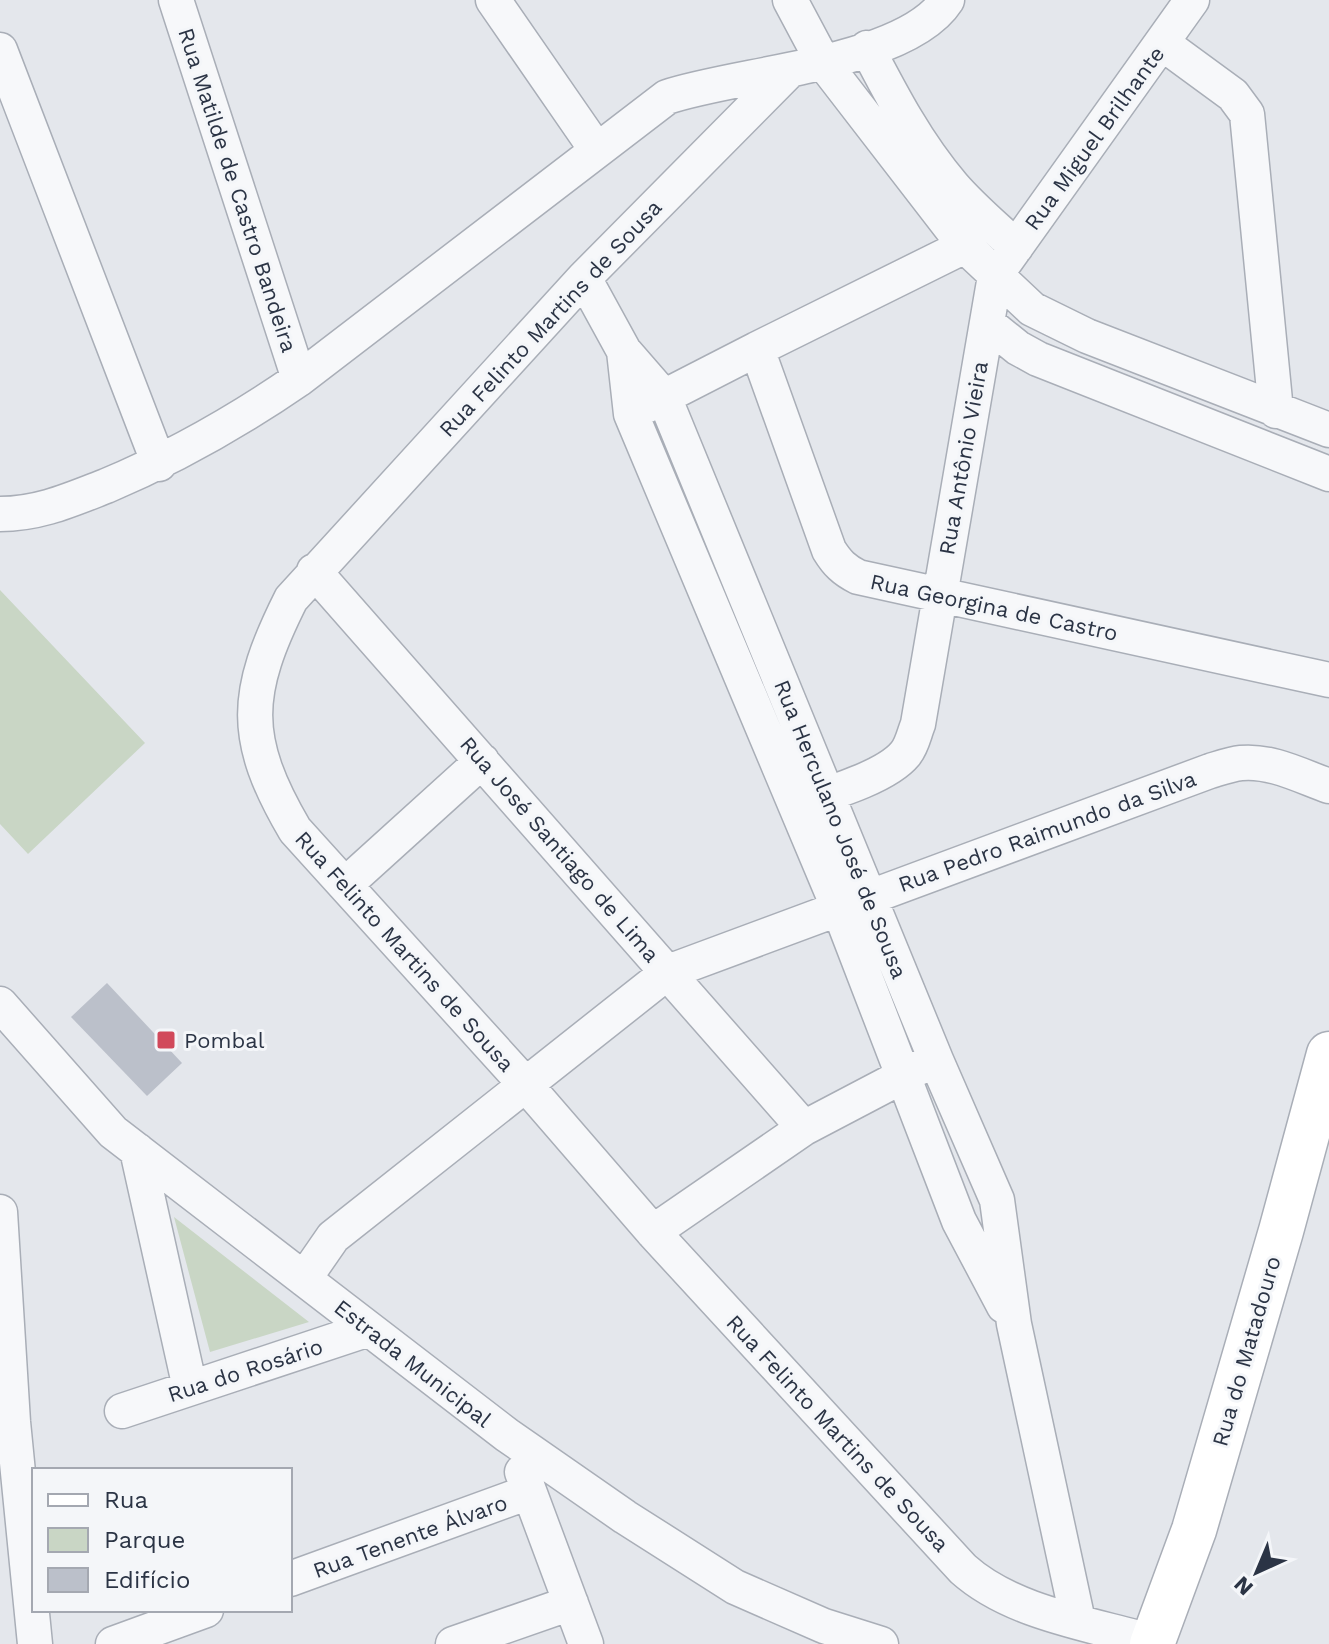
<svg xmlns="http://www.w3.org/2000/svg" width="1329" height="1644" viewBox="0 0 1329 1644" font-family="'Work Sans',sans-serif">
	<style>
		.green { fill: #c9d6c5 }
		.building { fill: #bbc0ca }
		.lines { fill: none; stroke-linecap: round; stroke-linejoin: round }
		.street-casing { stroke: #a9aeb7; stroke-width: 37 }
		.secondary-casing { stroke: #a9aeb7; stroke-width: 47 }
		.street { stroke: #f7f8fa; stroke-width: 34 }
		.secondary { stroke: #fff; stroke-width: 44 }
		.poi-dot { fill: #d1495b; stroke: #f4f6f9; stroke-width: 3 }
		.labels { text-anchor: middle; stroke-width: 6; stroke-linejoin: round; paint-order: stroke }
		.street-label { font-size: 22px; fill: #2b3445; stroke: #f4f6f9 }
		.poi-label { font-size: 22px; fill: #2b3445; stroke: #f4f6f9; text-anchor: start }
	</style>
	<rect width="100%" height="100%" fill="#e4e7ec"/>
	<!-- green -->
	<path class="green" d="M0 590 145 743 28 854 0 824Z
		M174 1217 309 1322 210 1352Z"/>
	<!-- building -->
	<path class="building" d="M107 983 182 1063 147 1096 71 1017Z"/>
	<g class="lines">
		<!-- street casing -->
		<g class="street-casing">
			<path id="street" d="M176 0 299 379
				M493 0 596 149
				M790 0 823 62 965 246 1032 309 1087 336 1329 430
				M1162 43 1233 95 1247 114 1276 411
				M867 48C892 96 917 144 953 186 972 208 995 227 1016 247
				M0 50 159 464
				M788 72 584 278 291 599C244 693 241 738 295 830L525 1084 653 1232 963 1569C1012 1613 1091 1624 1153 1642
				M584 278 624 351 664 397 936 1060 997 1200 1014 1324 1078 1621
				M987 323 1018 348 1038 359 1329 474
				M757 349 965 246
				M624 351 631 414 839 909 959 1221 1004 1306
				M644 407 757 349 829 550C837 563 844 570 858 577L1329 680
				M0 514C39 514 70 500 106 486 175 457 238 421 299 379L667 97C738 73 906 64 947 0
				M314 571 804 1128
				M806 801C834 792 887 776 905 754 912 746 914 734 918 724L995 276 1192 0
				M345 885 482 761
				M0 1004 113 1132 507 1435 625 1517 735 1587 824 1626 881 1644
				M137 1150 190 1388
				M0 1212 13 1422 35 1644
				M653 1232 804 1128 924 1065
				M304 1279 333 1237 668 972 1210 771C1220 768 1231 764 1241 763 1271 760 1301 776 1329 786
				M122 1411 369 1329
				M522 1472 586 1644
				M290 1579 529 1492
				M113 1644 206 1610
				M453 1644 571 1603"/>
		</g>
		<!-- secondary casing -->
		<g class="secondary-casing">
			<path id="secondary" d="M1152 1644 1194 1530 1281 1231 1329 1054"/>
		</g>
		<!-- street -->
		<use href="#street" class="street"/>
		<!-- secondary -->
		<use href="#secondary" class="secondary"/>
	</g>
	<!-- markers -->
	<rect class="poi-dot" x="156" y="1030" width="20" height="20" rx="4"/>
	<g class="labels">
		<!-- street labels -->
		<g class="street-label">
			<text transform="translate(1094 138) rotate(-54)" y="8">Rua Miguel Brilhante</text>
			<text transform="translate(238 190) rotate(72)" y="8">Rua Matilde de Castro Bandeira</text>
			<text transform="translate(550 318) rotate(-47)" y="8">Rua Felinto Martins de Sousa</text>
			<text transform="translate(963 458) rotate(-80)" y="8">Rua Antônio Vieira</text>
			<text transform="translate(994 607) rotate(12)" y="8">Rua Georgina de Castro</text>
			<text transform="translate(841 829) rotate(68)" y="8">Rua Herculano José de Sousa</text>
			<text transform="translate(1047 831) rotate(-20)" y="8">Rua Pedro Raimundo da Silva</text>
			<text transform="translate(560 849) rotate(49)" y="8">Rua José Santiago de Lima</text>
			<text transform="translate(405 951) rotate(48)" y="8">Rua Felinto Martins de Sousa</text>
			<text transform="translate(1246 1351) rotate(-74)" y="8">Rua do Matadouro</text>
			<text transform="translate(413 1363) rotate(38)" y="8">Estrada Municipal</text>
			<text transform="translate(245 1370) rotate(-18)" y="8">Rua do Rosário</text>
			<text transform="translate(838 1433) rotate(47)" y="8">Rua Felinto Martins de Sousa</text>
			<text transform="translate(410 1536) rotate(-20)" y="8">Rua Tenente Álvaro</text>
		</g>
		<!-- poi labels -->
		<g class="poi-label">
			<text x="184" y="1048">Pombal</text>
		</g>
	</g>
	<!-- legend -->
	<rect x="32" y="1468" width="260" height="144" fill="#f4f6f9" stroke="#a4a8b1" stroke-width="2"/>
	<rect x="48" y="1494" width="40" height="12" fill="#ffffff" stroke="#a4a8b1" stroke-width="2"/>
	<text x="104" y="1508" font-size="24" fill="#2b3445">Rua</text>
	<rect x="48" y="1528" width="40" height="24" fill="#c9d6c5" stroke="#a4a8b1" stroke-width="2"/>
	<text x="104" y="1548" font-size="24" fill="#2b3445">Parque</text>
	<rect x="48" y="1568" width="40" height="24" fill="#bbc0ca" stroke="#a4a8b1" stroke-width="2"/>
	<text x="104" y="1588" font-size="24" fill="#2b3445">Edifício</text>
	<!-- north arrow -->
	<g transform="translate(1257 1572) rotate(224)" stroke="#f4f6f9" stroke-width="6" paint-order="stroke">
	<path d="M0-6L14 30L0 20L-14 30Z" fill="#2b3445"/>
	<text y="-12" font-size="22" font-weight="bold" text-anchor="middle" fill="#2b3445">N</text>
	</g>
</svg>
